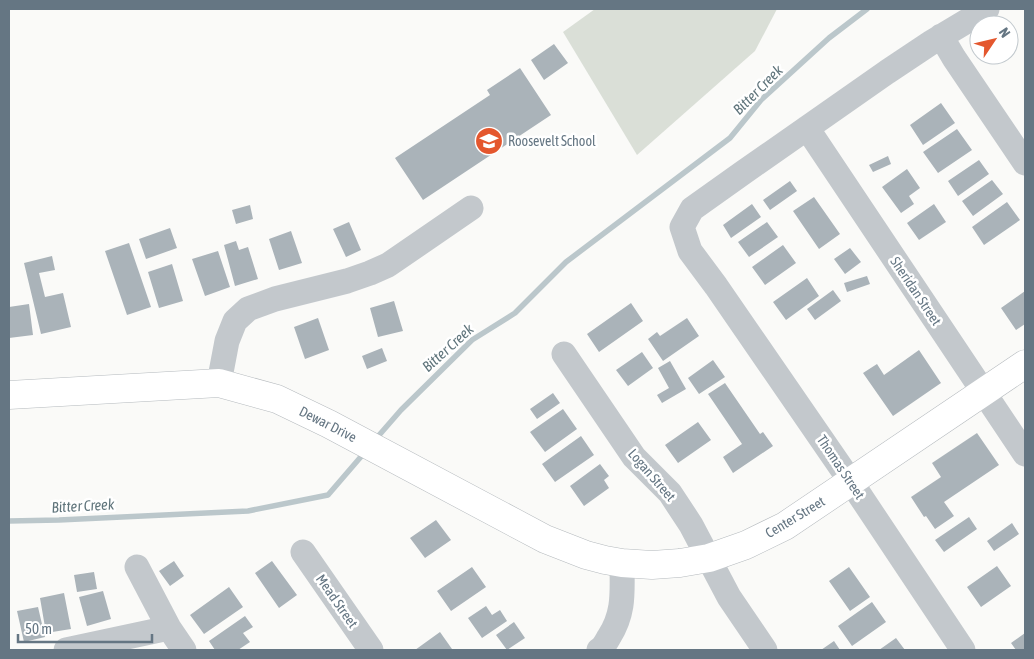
<svg xmlns="http://www.w3.org/2000/svg" width="1034" height="659" viewBox="0 0 1034 659" font-family="'Asap Condensed',sans-serif">
	<style>
		.green { fill: #dadfd7 }
		.lines { fill: none; stroke-linecap: round; stroke-linejoin: round }
		.stream { stroke: #bbc7cb; stroke-width: 5.5 }
		.building { fill: #aab3b9 }
		.major-casing { stroke: #b5babe; stroke-width: 29 }
		.minor { stroke: #c3c8cc; stroke-width: 25 }
		.major { stroke: #fff; stroke-width: 28 }
		.labels { text-anchor: middle; stroke-width: 5; stroke-linejoin: round; paint-order: stroke }
		.poi-label { font-size: 14px; fill: #657683; stroke: #fff; text-anchor: start }
		.street-label { font-size: 14px; fill: #657683; stroke: #fff }
		.water-label { font-size: 15px; font-style: italic; fill: #60757c; stroke: #fff }
	</style>
	<rect width="100%" height="100%" fill="#fafaf8"/>
	<!-- green -->
	<path class="green" d="M595 9H777L755 51 637 155 563 32Z"/>
	<g class="lines">
		<!-- stream -->
		<path class="stream" d="M374 441 401 410 472 340 515 313 566 262 730 138 761 100 829 38 867 9
			M9 521 59 520 248 511 328 495 365 452"/>
	</g>
	<!-- building -->
	<path class="building" d="M554 44 568 63 544 80 531 60Z
		M520 68 551 115 423 200 395 158 490 95 487 90Z
		M941 103 955 123 923 145 910 125Z
		M957 129 972 150 938 173 923 152Z
		M888 156 891 164 873 172 869 165Z
		M979 160 989 174 958 196 948 181Z
		M907 169 920 188 909 196 914 204 901 213 882 187Z
		M992 180 1003 194 973 216 962 201Z
		M790 181 797 191 770 210 763 200Z
		M814 197 840 234 819 249 793 211Z
		M1007 202 1020 220 984 245 972 227Z
		M752 204 761 217 731 238 723 225Z
		M934 204 946 222 919 240 907 223Z
		M250 205 253 219 236 224 232 210Z
		M349 222 361 250 346 257 333 229Z
		M767 222 778 237 749 257 738 242Z
		M170 228 177 248 146 259 139 239Z
		M291 231 302 263 279 270 269 239Z
		M236 241 239 250 248 247 258 279 235 286 224 245Z
		M129 243 151 307 127 315 105 251Z
		M783 245 796 263 765 285 752 267Z
		M850 248 861 262 845 274 834 259Z
		M218 251 230 287 205 296 192 259Z
		M52 256 55 270 39 273 45 297 63 293 71 327 41 334 24 263Z
		M172 264 183 301 159 308 148 272Z
		M867 276 870 284 847 292 844 283Z
		M807 278 819 296 786 320 773 302Z
		M833 290 841 301 815 320 807 309Z
		M1025 291V324L1016 330 1001 308Z
		M394 301 403 331 378 337 370 308Z
		M631 303 643 321 599 352 587 334Z
		M29 304 33 335 9 338V307Z
		M318 318 329 350 305 359 294 327Z
		M687 318 699 336 663 361 648 339 657 332 660 336Z
		M382 348 387 361 367 369 362 356Z
		M919 350 941 383 893 416 863 373 877 364 884 375Z
		M642 352 653 368 628 386 616 370Z
		M713 360 725 377 699 394 688 378Z
		M670 361 686 389 662 403 657 395 669 388 658 368Z
		M725 383 760 434 763 432 773 446 733 473 723 457 742 444 708 394Z
		M553 393 560 403 537 419 530 409Z
		M563 409 577 429 545 452 530 432Z
		M698 422 711 440 678 463 665 445Z
		M977 433 999 465 944 502 954 516 935 529 926 516 924 517 911 497 941 477 932 463Z
		M581 436 594 455 555 482 542 464Z
		M600 464 609 476 604 480 609 488 584 506 570 486Z
		M969 517 977 529 944 552 935 540Z
		M436 520 451 540 425 558 410 538Z
		M1012 523 1019 534 994 551 987 541Z
		M174 561 184 576 170 586 159 571Z
		M272 561 297 595 279 608 255 573Z
		M997 566 1011 586 981 607 967 587Z
		M472 567 486 587 451 611 437 591Z
		M849 567 870 597 850 611 829 581Z
		M94 572 97 589 77 592 74 575Z
		M229 587 243 607 204 634 190 615Z
		M103 591 111 619 87 626 79 597Z
		M64 593 71 629 46 633 40 598Z
		M872 602 886 622 852 646 838 626Z
		M486 606 492 615 500 610 507 621 482 638 468 618Z
		M38 607 45 637 24 642 17 611Z
		M245 616 253 627 243 633 250 642 238 650H215L209 641Z
		M514 622 525 638 507 650 496 635Z
		M440 632 452 649 450 650H415Z
		M1025 633V650H1016L1011 643Z
		M896 638 905 650H879Z
		M834 641 840 650H821Z"/>
	<g class="lines">
		<!-- major casing -->
		<g class="major-casing">
			<path id="major" d="M9 395 219 383 277 399 329 424 545 539 586 555 605 560 622 563 652 565 680 563 709 558 746 545 785 526 1025 364"/>
		</g>
		<!-- minor -->
		<path class="minor" d="M941 36 954 58 1025 163
			M807 128 1025 454
			M564 354 634 457 670 493 691 525 729 597 765 650
			M219 383 227 341 235 321 248 309 275 299 347 281 370 273 388 265 471 208
			M303 552 371 650
			M137 567 169 628 184 650
			M66 650 169 628
			M599 650C604 647 606 642 609 637 625 612 622 591 622 563
			M963 650 851 482 716 286 690 251 682 227 692 209 744 172 887 72 932 42 987 9"/>
		<!-- major -->
		<use href="#major" class="major"/>
	</g>
	<!-- icons -->
	<defs>
		<g id="school-disc" transform="scale(1.4375)"><circle r="9.5" fill="#e4572e" stroke="#fff"/><path d="M0-5L7-2L0 1L-7-2ZM-4 1L0 2.5L4 1V4Q0 6-4 4Z" fill="#fff"/></g>
	</defs>
	<g fill-rule="evenodd">
		<use href="#school-disc" x="489" y="141"/>
	</g>
	<g class="labels">
		<!-- poi labels -->
		<g class="poi-label">
			<text x="508" y="146">Roosevelt School</text>
		</g>
		<!-- street labels -->
		<g class="street-label">
			<text transform="translate(916 291) rotate(56)" y="5">Sheridan Street</text>
			<text transform="translate(328 424) rotate(27)" y="5">Dewar Drive</text>
			<text transform="translate(841 467) rotate(56)" y="5">Thomas Street</text>
			<text transform="translate(652 475) rotate(49)" y="5">Logan Street</text>
			<text transform="translate(795 517) rotate(-31)" y="5">Center Street</text>
			<text transform="translate(337 601) rotate(55)" y="5">Mead Street</text>
		</g>
		<!-- water labels -->
		<g class="water-label">
			<text transform="translate(758 90) rotate(-45)" y="5">Bitter Creek</text>
			<text transform="translate(448 348) rotate(-42)" y="5">Bitter Creek</text>
			<text transform="translate(83 506) rotate(-3)" y="5">Bitter Creek</text>
		</g>
	</g>
	<!-- border -->
	<rect width="1034" height="659" fill="none" stroke="#657683" stroke-width="20"/>
	<!-- north arrow -->
	<g transform="translate(994 40) rotate(55)"><circle r="24" fill="#ffffff" stroke="#c1c8cd"/>
	<path d="M0-4L9 19L0 12L-9 19Z" fill="#e4572e"/>
	<text y="-8" font-size="14" font-weight="bold" text-anchor="middle" fill="#657683">N</text>
	</g>
	<!-- scale -->
	<path d="M18 634v8h134v-8" fill="none" stroke="#657683" stroke-width="2.5"/>
	<text x="25" y="634" font-size="15" fill="#657683" stroke="#ffffff" stroke-width="4" paint-order="stroke">50 m</text>
</svg>
